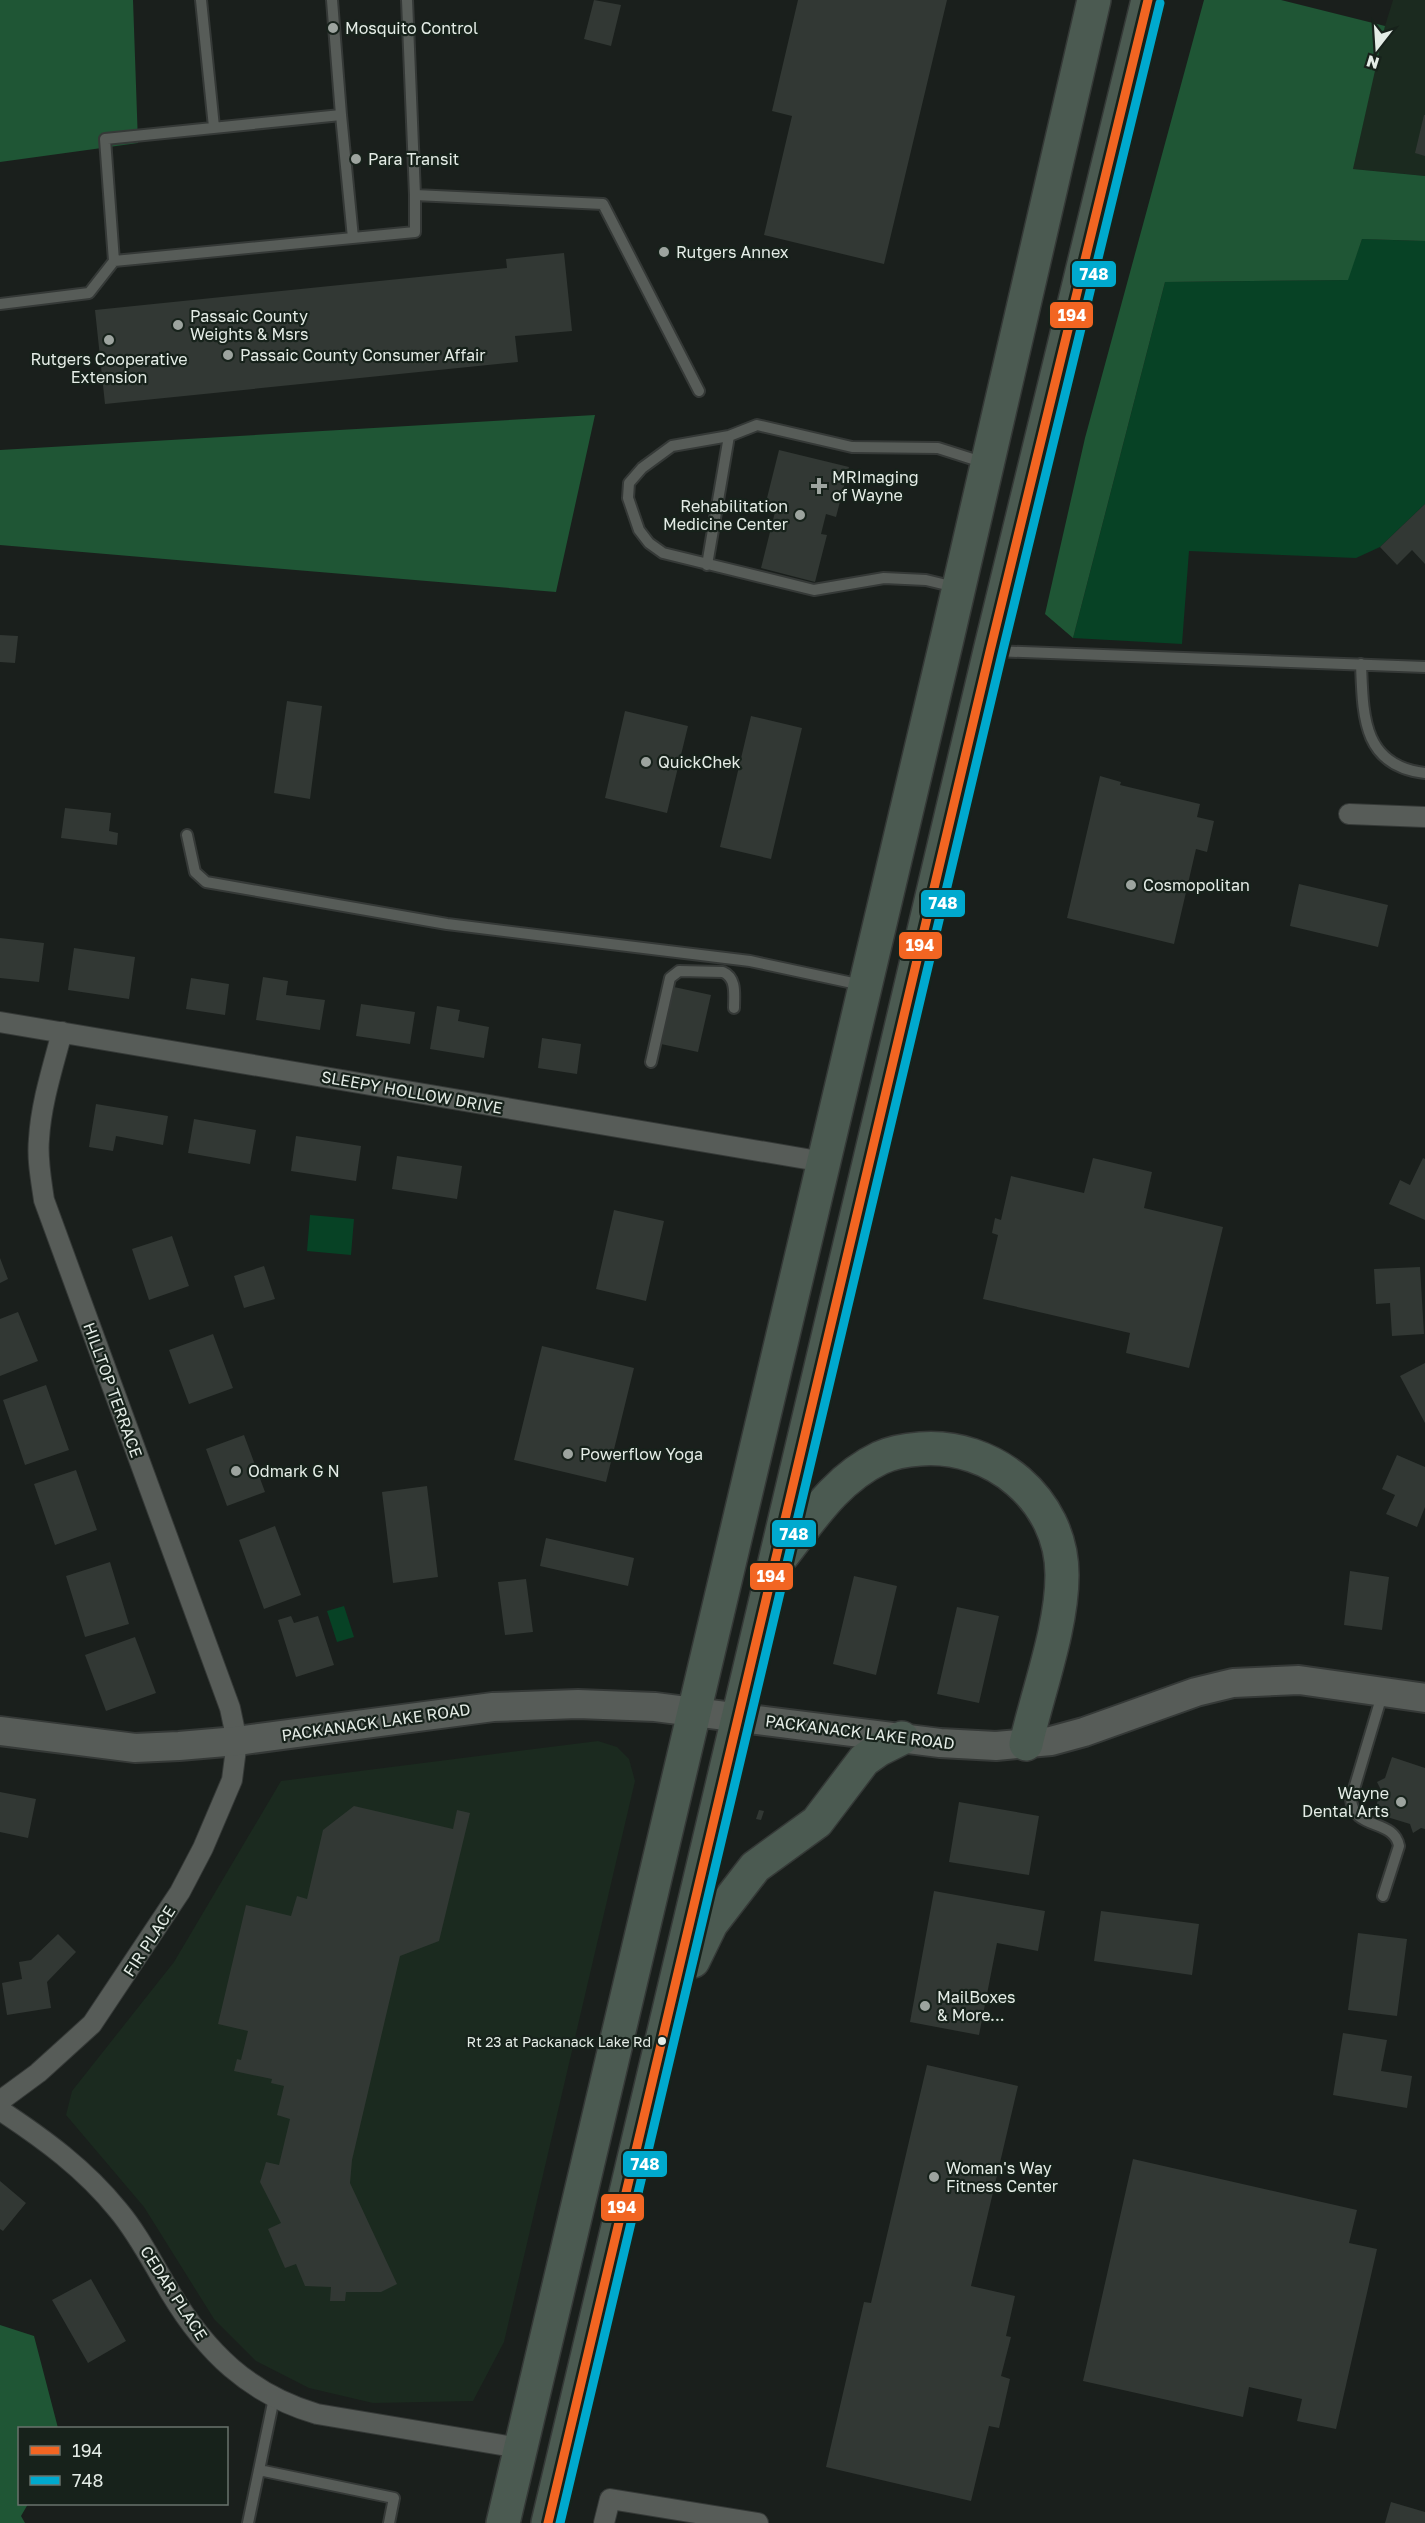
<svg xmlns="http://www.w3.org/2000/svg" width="1425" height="2523" viewBox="0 0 1425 2523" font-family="'Golos Text',sans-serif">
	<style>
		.built { fill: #1b2a1f }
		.green { fill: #074225 }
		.forest { fill: #1f5635 }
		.building { fill: #323834 }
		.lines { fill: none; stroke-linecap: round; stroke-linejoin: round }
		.lane-casing { stroke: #353937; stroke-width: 14 }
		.street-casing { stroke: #353937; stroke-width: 22 }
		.secondary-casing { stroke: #353937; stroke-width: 32 }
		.highway-casing { stroke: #353937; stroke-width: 36 }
		.lane { stroke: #575c58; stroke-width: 10 }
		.street { stroke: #575c58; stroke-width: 20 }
		.secondary { stroke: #575c58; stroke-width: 28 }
		.highway { stroke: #4b5a51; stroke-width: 33 }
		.bus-1-casing { stroke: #17221b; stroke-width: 14 }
		.bus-2-casing { stroke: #17221b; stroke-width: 14 }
		.bus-1 { stroke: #f26522; stroke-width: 9 }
		.bus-2 { stroke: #00a9ce; stroke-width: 9 }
		.poi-dot { fill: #9da49f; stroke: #17221b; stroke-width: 2 }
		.bus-dot { fill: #e4ece6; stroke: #17221b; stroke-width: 2 }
		.labels { text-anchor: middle; stroke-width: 4.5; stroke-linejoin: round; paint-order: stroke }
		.bus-label { font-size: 14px; fill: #e4ece6; stroke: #17221b; text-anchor: end }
		.poi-label { font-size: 16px; fill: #e4ece6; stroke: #17221b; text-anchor: start }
		.street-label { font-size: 16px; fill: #e4ece6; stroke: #17221b }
		.line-badge { stroke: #17221b; stroke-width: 2 }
		.badge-label { font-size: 16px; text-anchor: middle; font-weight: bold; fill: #fff }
	</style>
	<rect width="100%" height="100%" fill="#1a1f1c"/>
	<!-- built -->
	<path class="built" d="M1393 0H1425V176L1353 169 1381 39Z
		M598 1741 617 1747 629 1759 635 1781 504 2342 473 2401 373 2403 309 2388 256 2361 214 2319 144 2207 66 2115 72 2091 174 1962 281 1781Z"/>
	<!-- green -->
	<path class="green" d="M1362 239 1425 241V504L1380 547 1356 558 1189 551 1182 644 1073 638 1165 282 1347 280Z
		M310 1215 354 1219 351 1255 307 1251Z
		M344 1606 354 1637 337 1642 327 1611Z"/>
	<!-- forest -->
	<path class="forest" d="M0 0H133L138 143 0 162Z
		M1204 0H1281L1385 26 1353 169 1425 176V241L1362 239 1348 280 1165 282 1073 638 1045 614 1085 438Z
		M595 415 556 592 0 545V450Z
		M0 2325 34 2336 58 2428H20V2504H28L21 2516 25 2523H0Z"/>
	<!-- building -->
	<path class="building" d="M594 0 621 5 611 46 584 39Z
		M798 0H947L884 264 764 235 792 116 772 111Z
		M1424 115H1425V156L1415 153Z
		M564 253 572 331 515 336 518 362 105 404 95 310 507 268 506 259Z
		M779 450 849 467 836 517 826 514 821 534 827 535 815 582 761 568 777 504 766 502Z
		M1425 504V564L1412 550 1397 565 1380 547Z
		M0 635 18 636 15 663 0 662Z
		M287 701 322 706 310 799 274 793Z
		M625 711 688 726 667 813 605 798Z
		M751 716 802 728 771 859 720 847Z
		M1100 776 1121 782 1120 785 1200 804 1197 817 1214 821 1207 852 1196 849 1174 944 1067 918Z
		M65 808 111 813 109 831 118 833 117 845 61 838Z
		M1299 884 1388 905 1378 947 1290 926Z
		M0 938 44 943 39 982 0 978Z
		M74 948 135 957 129 999 68 990Z
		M263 977 288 981 286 995 325 1000 320 1030 256 1020Z
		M191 978 229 984 225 1015 186 1009Z
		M674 987 711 995 698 1052 661 1044Z
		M361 1004 415 1012 410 1044 356 1036Z
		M437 1006 460 1010 458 1021 489 1027 484 1058 430 1049Z
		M542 1038 581 1044 577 1074 538 1068Z
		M96 1104 168 1116 163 1145 116 1136 113 1151 89 1147Z
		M194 1119 256 1130 250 1164 188 1153Z
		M296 1136 361 1146 356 1181 291 1171Z
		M397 1156 462 1166 457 1199 392 1189Z
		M1093 1158 1152 1172 1144 1208 1223 1227 1189 1368 1126 1353 1130 1333 983 1299 998 1235 992 1233 995 1218 1001 1220 1011 1176 1084 1193Z
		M1423 1158 1425 1159V1220L1389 1204 1400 1180 1410 1185Z
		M614 1210 664 1221 646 1301 596 1289Z
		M172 1236 189 1286 149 1300 132 1249Z
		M0 1258 8 1279 0 1283Z
		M264 1266 275 1299 244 1308 234 1276Z
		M1420 1267 1424 1334 1392 1336 1390 1303 1376 1304 1374 1269Z
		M18 1312 38 1361 0 1376V1319Z
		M213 1334 233 1388 189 1404 169 1350Z
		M542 1346 634 1368 606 1482 514 1460Z
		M1425 1363V1423L1400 1376Z
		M46 1385 69 1450 25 1465 3 1400Z
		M244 1435 265 1492 227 1506 206 1449Z
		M1397 1455 1425 1467V1507L1417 1527 1386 1514 1395 1495 1382 1489Z
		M76 1470 97 1530 55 1545 34 1484Z
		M427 1486 438 1577 393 1583 382 1492Z
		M275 1526 301 1595 264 1609 239 1540Z
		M546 1538 634 1558 628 1586 540 1566Z
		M110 1562 129 1624 85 1637 66 1576Z
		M1350 1571 1389 1577 1382 1630 1344 1625Z
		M854 1576 897 1586 876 1675 833 1664Z
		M526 1579 533 1632 505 1635 498 1582Z
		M957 1607 999 1616 979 1703 937 1694Z
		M291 1616 294 1623 318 1616 334 1665 296 1677 278 1620Z
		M135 1637 156 1693 106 1711 85 1655Z
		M1392 1757 1425 1768V1829L1421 1828 1413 1833 1410 1824 1374 1813 1381 1790 1377 1782 1385 1778Z
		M0 1792 36 1799 28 1838 0 1832Z
		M959 1802 1039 1816 1029 1875 949 1862Z
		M354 1806 453 1829 457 1810 470 1813 439 1941 400 1956 352 2160 350 2183 397 2284 381 2292H346L345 2301H330L331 2287 305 2286 296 2264 285 2268 268 2229 281 2223 260 2182 266 2162 279 2165 290 2119 277 2115 284 2086 271 2083 272 2079 234 2071 237 2059 241 2060 248 2031 218 2024 246 1905 291 1916 297 1896 307 1899 323 1830Z
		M759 1810 764 1811 761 1820 756 1819Z
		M934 1891 1045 1911 1038 1951 997 1943 979 2035 910 2022Z
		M1101 1911 1199 1924 1192 1975 1094 1961Z
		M1358 1933 1407 1939 1397 2016 1348 2010Z
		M58 1934 76 1952 47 1982 51 2008 7 2015 2 1983 22 1979 19 1962 31 1960Z
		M1343 2033 1387 2040 1381 2071 1412 2076 1407 2108 1333 2095Z
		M927 2065 1018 2086 971 2286 1015 2296 1006 2336 1011 2337 1001 2376 1010 2379 999 2428 989 2426 971 2501 826 2467 864 2302 871 2303Z
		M1133 2159 1357 2210 1349 2243 1377 2249 1336 2429 1297 2421 1302 2399 1249 2387 1243 2417 1083 2381Z
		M0 2181 26 2203 3 2231 0 2229Z
		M91 2279 126 2341 88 2363 52 2300Z
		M1391 2502 1425 2512V2523H1385Z"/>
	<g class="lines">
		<!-- lane casing -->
		<g class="lane-casing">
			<path id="lane" d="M201 0 214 127
				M332 0 341 115
				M407 0 415 195 603 204 699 391
				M353 238 341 115 105 139 114 261 415 232V195
				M0 304 89 293 114 261
				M707 565 729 436
				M955 587 926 580 884 578 814 590 663 553 649 543 639 530 628 498 629 483 642 468 672 446 729 436 757 425 852 447 938 448 985 463
				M993 651 1425 667
				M1361 664C1363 715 1362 766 1425 773
				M187 835 195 872 206 882 447 924 750 961 862 985
				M651 1062 670 978 679 971 723 972C737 978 734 995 734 1008
				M1382 1695 1351 1799C1353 1831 1394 1818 1399 1846L1383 1896
				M259 2470 394 2498 389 2523
				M248 2523 274 2398"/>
		</g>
		<!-- street casing -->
		<g class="street-casing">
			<path id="street" d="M1349 814 1425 817
				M0 1022 824 1162
				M0 2101 38 2073 92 2024 180 1892 203 1848 232 1780 237 1741 230 1708 44 1200C41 1179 37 1159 39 1139 41 1103 53 1067 62 1032
				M0 2110C44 2139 85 2169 118 2210 139 2235 153 2264 170 2292 206 2352 249 2394 317 2414L520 2448
				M604 2523 610 2499 758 2523"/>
		</g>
		<!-- secondary casing -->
		<g class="secondary-casing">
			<path id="secondary" d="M0 1731 135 1748 179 1746 237 1741 493 1707 578 1704 655 1707 940 1743 996 1746 1051 1741 1084 1732 1196 1692 1233 1683 1299 1680 1425 1698"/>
		</g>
		<!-- highway casing -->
		<g class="highway-casing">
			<path id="highway" d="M782 1556C811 1519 836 1479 880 1458 893 1452 906 1450 920 1449 992 1443 1062 1499 1062 1575 1062 1628 1038 1691 1026 1744
				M693 1961 711 1924 755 1867 817 1822 864 1760 878 1750 902 1738
				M503 2523 947 639 1094 0
				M548 2523 990 651 1148 0"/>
		</g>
		<!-- lane -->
		<use href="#lane" class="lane"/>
		<!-- street -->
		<use href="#street" class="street"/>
		<!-- secondary -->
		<use href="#secondary" class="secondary"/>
		<!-- highway -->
		<use href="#highway" class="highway"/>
		<!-- bus-1 casing -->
		<g class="bus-1-casing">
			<path id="bus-1" d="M548 2523 990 651 1148 0"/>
		</g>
		<!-- bus-2 casing -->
		<g class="bus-2-casing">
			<path id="bus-2" d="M560 2523 1002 654 1160 3"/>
		</g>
		<!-- bus-1 -->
		<use href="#bus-1" class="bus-1"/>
		<!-- bus-2 -->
		<use href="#bus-2" class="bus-2"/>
	</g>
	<!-- markers -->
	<g class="poi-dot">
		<circle cx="333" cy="28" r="6"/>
		<circle cx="356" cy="159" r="6"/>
		<circle cx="664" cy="252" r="6"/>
		<circle cx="178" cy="325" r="6"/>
		<circle cx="109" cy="340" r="6"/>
		<circle cx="228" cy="355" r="6"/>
		<path d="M816 477h6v6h6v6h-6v6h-6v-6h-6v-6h6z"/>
		<circle cx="800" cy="515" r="6"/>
		<circle cx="646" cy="762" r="6"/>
		<circle cx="1131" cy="885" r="6"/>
		<circle cx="568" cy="1454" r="6"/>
		<circle cx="236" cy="1471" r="6"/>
		<circle cx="1401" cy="1802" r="6"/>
		<circle cx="925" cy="2006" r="6"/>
		<circle cx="934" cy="2177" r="6"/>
	</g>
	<circle class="bus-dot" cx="662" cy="2041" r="5"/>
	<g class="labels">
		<!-- bus labels -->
		<g class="bus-label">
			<text x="651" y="2047">Rt 23 at Packanack Lake Rd</text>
		</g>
		<!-- poi labels -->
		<g class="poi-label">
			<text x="345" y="34">Mosquito Control</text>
			<text x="368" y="165">Para Transit</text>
			<text x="676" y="258">Rutgers Annex</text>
			<text x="190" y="322">Passaic County<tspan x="190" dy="18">Weights &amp; Msrs</tspan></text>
			<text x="240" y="361">Passaic County Consumer Affair</text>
			<text x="109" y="365" text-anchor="middle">Rutgers Cooperative<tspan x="109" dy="18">Extension</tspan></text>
			<text x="832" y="483">MRImaging<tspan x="832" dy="18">of Wayne</tspan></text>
			<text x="788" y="512" text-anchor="end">Rehabilitation<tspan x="788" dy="18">Medicine Center</tspan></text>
			<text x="658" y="768">QuickChek</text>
			<text x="1143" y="891">Cosmopolitan</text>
			<text x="580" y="1460">Powerflow Yoga</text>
			<text x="248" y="1477">Odmark G N</text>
			<text x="1389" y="1799" text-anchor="end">Wayne<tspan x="1389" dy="18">Dental Arts</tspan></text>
			<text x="937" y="2003">MailBoxes<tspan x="937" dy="18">&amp; More...</tspan></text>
			<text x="946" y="2174">Woman's Way<tspan x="946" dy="18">Fitness Center</tspan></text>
		</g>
		<!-- street labels -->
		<g class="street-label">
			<text transform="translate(412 1092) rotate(10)" y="6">SLEEPY HOLLOW DRIVE</text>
			<text transform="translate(113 1390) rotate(70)" y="6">HILLTOP TERRACE</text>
			<text transform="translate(376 1722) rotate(-8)" y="6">PACKANACK LAKE ROAD</text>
			<text transform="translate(860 1732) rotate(7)" y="6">PACKANACK LAKE ROAD</text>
			<text transform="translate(149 1941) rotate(-57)" y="6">FIR PLACE</text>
			<text transform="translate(174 2293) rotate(57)" y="6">CEDAR PLACE</text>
		</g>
	</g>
	<g class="line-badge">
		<rect x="1071" y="260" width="46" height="28" rx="6" fill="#00a9ce"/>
		<rect x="1049" y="301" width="45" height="28" rx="6" fill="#f26522"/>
		<rect x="920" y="889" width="46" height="29" rx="6" fill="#00a9ce"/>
		<rect x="898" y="931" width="45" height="29" rx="6" fill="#f26522"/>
		<rect x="771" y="1519" width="46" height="29" rx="6" fill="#00a9ce"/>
		<rect x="749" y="1562" width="45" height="29" rx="6" fill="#f26522"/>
		<rect x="622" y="2150" width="46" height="28" rx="6" fill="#00a9ce"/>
		<rect x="600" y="2193" width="45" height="29" rx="6" fill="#f26522"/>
	</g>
	<g class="badge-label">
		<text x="1094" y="280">748</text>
		<text x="1072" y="321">194</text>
		<text x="943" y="909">748</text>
		<text x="920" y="951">194</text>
		<text x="794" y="1540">748</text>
		<text x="771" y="1582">194</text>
		<text x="645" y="2170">748</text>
		<text x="622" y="2213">194</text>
	</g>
	<!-- legend -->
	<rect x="18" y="2427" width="210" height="78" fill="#17221b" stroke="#69736c" stroke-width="1.5"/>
	<rect x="30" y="2446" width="30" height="9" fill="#f26522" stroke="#69736c" stroke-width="1.5"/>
	<text x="72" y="2457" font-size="18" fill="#e4ece6">194</text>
	<rect x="30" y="2476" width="30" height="9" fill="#00a9ce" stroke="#69736c" stroke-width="1.5"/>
	<text x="72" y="2487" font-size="18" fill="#e4ece6">748</text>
	<!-- north arrow -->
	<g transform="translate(1377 48) rotate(197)" stroke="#17221b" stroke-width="4.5" paint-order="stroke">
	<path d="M0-4.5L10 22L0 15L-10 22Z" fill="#e4ece6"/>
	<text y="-9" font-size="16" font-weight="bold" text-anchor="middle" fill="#e4ece6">N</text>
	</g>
</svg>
